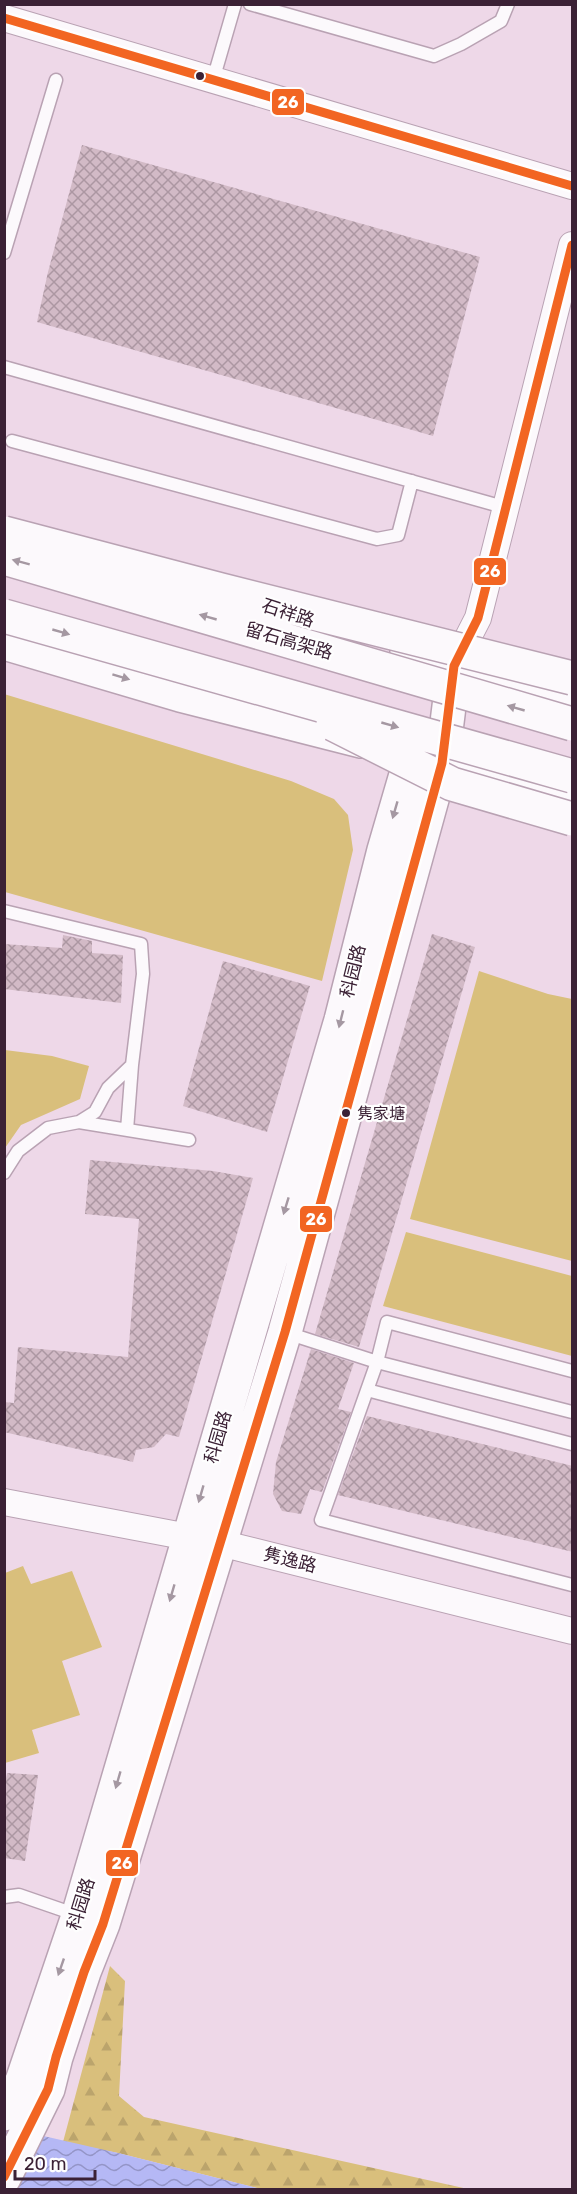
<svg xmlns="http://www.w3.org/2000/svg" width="577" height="2194" viewBox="0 0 577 2194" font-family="Rubik,'Noto Sans SC',sans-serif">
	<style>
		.grass { fill: #d9bf7c }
		.forest { fill: url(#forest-firs) }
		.water { fill: url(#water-waves) }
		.building { fill: url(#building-cross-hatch) }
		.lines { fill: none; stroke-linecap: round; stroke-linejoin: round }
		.lane-casing { stroke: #b9a2b3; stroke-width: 15 }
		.street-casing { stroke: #b9a2b3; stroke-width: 28 }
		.secondary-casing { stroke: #b9a2b3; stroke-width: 36 }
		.primary-casing { stroke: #b9a2b3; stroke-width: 36 }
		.lane { stroke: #fcf9fc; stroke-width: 12 }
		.street { stroke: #fcf9fc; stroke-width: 26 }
		.secondary { stroke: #fcf9fc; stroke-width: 33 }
		.primary { stroke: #fcf9fc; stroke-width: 33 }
		.highway-bridge-casing { stroke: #b9a2b3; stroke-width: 36; stroke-linecap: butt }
		.highway-bridge { stroke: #fcf9fc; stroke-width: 33 }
		.bus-1-casing { stroke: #fefefe; stroke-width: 14 }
		.bus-1 { stroke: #f26522; stroke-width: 9 }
		.oneway { fill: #a598a2 }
		.bus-dot { fill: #3b2135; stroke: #fefefe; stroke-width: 2 }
		.labels { text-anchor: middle; stroke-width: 4.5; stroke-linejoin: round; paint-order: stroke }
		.bus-label { font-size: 16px; fill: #3b2135; stroke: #fefefe; text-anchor: start }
		.street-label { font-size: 18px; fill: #3b2135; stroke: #fefefe }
		.line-badge { stroke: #fefefe; stroke-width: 2 }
		.badge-label { font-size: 16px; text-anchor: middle; font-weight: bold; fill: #fff }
	</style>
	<defs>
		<pattern id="forest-firs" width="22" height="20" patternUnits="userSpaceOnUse" patternTransform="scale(1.5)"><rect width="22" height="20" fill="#d9bf7c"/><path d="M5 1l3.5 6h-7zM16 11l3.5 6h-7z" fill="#bba46c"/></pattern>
		<pattern id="water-waves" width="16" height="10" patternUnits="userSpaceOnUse" patternTransform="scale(1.5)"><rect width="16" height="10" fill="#b5b8f5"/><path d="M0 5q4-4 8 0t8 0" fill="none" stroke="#9495c7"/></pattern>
		<pattern id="building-cross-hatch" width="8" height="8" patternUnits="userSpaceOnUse" patternTransform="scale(1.5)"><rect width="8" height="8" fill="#d2bac6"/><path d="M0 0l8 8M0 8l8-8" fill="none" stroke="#ac97a2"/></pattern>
	</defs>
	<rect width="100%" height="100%" fill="#eed8e8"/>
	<!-- grass -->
	<path class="grass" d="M4 694 291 781 334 799 348 815 353 850 322 981 5 892Z
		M479 971 548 994 572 999V1261L410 1219Z
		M5 1050 52 1056 89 1066 80 1099 21 1125 5 1148Z
		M406 1232 572 1276V1356L383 1306Z
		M23 1566 31 1584 72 1571 102 1647 62 1661 80 1715 32 1730 39 1753 5 1763V1573Z"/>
	<!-- forest -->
	<path class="forest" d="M110 1966 125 1981 119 2096 144 2117 468 2189H261L118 2153 63 2142Z"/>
	<!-- water -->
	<path class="water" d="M4 2127 118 2153 261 2189H5Z"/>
	<!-- building -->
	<path class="building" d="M82 145 480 257 433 436 37 322 48 272Z
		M432 934 475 947 359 1347 315 1334Z
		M63 935 92 941V953L123 955 121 1003 4 989V944L62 948Z
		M223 961 310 986 267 1132 183 1106Z
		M90 1160 213 1171 253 1178 179 1437 166 1434 154 1447 136 1450 133 1462 4 1432V1402L14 1403 18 1347 128 1357 139 1219 85 1214Z
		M311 1349 354 1363 338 1409 351 1412 322 1492 310 1489 301 1514 282 1511 273 1494 276 1462Z
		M367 1416 573 1466V1552L338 1495Z
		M7 1773 38 1775 25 1861 4 1858V1789Z"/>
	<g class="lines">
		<!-- lane casing -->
		<g class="lane-casing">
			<path id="lane" d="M250 4 434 56 461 44 501 21 508 4
				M213 80 235 4
				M4 253 56 80
				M4 367 507 508
				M12 441 377 539 398 535 412 481
				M4 911 141 944 143 974 132 1065 127 1130
				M79 1122 95 1112 108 1088 132 1065
				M4 1173 18 1151 48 1128 79 1122 189 1140
				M287 1333 377 1362 572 1412
				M572 1371 387 1322 377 1362 321 1520 572 1585
				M367 1390 572 1444
				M4 1897 19 1895 77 1915"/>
		</g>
		<!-- street casing -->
		<g class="street-casing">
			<path id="street" d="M4 18 572 186
				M454 665 478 618 572 245
				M4 1502 220 1543 572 1631"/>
		</g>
		<!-- secondary casing -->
		<g class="secondary-casing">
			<path id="secondary" d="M4 2114 22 2081 78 1916 341 1020 384 850 412 754 420 738
				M4 2178 48 2089 56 2057 84 1972 103 1924 285 1332 442 763 454 666"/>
		</g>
		<!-- primary casing -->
		<g class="primary-casing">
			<path id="primary" d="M4 643 180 695 361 741
				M407 651 572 700
				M408 753 572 800"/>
		</g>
		<!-- lane -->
		<use href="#lane" class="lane"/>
		<!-- street -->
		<use href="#street" class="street"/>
		<!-- secondary -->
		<use href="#secondary" class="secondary"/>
		<!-- primary -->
		<use href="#primary" class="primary"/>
		<!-- highway-bridge casing -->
		<g class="highway-bridge-casing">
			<path id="highway-bridge" d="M4 533 221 590 572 678
				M4 558 572 724
				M4 616 572 776
				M333 724 452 784 572 819"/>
		</g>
		<!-- highway-bridge -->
		<use href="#highway-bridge" class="highway-bridge"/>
		<!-- bus-1 casing -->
		<g class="bus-1-casing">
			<path id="bus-1" d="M4 18 572 186
				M4 2177 48 2089 56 2057 84 1972 103 1924 285 1332 442 763 454 666 478 618 572 245"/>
		</g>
		<!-- bus-1 -->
		<use href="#bus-1" class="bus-1"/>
	</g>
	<!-- one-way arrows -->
	<defs><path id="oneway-solid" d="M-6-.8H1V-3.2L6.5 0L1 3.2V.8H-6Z" transform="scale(1.5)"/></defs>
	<g class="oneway">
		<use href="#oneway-solid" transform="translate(21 562) rotate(-165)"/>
		<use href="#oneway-solid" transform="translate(208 617) rotate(-164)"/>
		<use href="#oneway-solid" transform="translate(61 632) rotate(16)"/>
		<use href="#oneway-solid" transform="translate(121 677) rotate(17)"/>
		<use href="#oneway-solid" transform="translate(516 708) rotate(-164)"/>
		<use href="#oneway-solid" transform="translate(390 725) rotate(16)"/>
		<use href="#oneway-solid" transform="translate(395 810) rotate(106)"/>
		<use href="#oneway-solid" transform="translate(341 1019) rotate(104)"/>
		<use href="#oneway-solid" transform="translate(286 1206) rotate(107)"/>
		<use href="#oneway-solid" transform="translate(201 1494) rotate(106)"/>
		<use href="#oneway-solid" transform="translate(172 1593) rotate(106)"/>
		<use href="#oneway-solid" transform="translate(118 1780) rotate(106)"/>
		<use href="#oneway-solid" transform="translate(61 1967) rotate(109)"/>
	</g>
	<!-- markers -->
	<g class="bus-dot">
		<circle cx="200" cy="76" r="5"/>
		<circle cx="346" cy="1113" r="5"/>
	</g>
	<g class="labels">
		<!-- bus labels -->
		<g class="bus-label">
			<text x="357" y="1119">隽家塘</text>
		</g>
		<!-- street labels -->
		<g class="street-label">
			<text transform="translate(288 613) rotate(18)" y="6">石祥路</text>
			<text transform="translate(289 641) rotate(16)" y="6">留石高架路</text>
			<text transform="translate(353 971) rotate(-76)" y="6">科园路</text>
			<text transform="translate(218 1437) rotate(-74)" y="6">科园路</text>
			<text transform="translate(290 1560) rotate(14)" y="6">隽逸路</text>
			<text transform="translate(81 1904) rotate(-73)" y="6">科园路</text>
		</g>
	</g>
	<g class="line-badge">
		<rect x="271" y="88" width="34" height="28" rx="6" fill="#f26522"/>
		<rect x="473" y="557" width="34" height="29" rx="6" fill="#f26522"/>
		<rect x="299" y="1205" width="34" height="28" rx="6" fill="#f26522"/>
		<rect x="105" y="1849" width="34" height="28" rx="6" fill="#f26522"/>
	</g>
	<g class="badge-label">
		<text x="288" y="108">26</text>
		<text x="490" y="577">26</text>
		<text x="316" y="1225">26</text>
		<text x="122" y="1869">26</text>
	</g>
	<!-- border -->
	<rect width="577" height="2194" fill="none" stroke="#3b2135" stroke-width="12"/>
	<!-- scale -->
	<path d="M15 2170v9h80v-9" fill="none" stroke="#3b2135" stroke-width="3"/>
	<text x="24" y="2170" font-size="18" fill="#3b2135" stroke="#fefefe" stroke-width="4.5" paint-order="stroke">20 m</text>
</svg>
